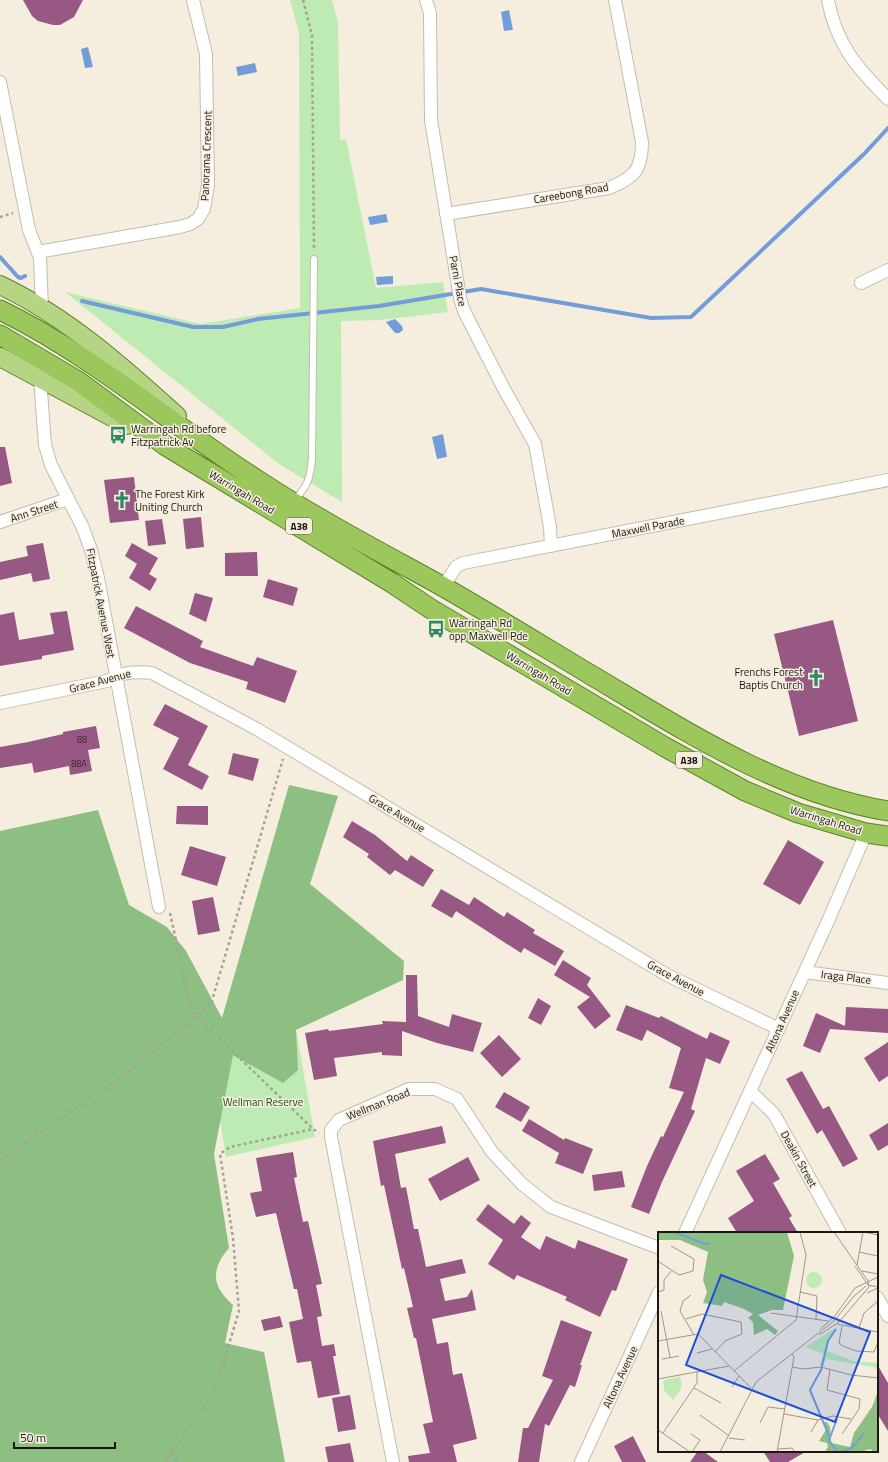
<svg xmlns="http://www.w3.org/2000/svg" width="888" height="1462" viewBox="0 0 888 1462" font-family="'Titillium Web',sans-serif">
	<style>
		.green { fill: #bdebb3 }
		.forest { fill: #8cbf81 }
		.water { fill: #739dd9 }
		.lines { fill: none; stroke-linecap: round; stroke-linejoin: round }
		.stream { stroke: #739dd9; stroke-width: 4 }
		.building { fill: #975883 }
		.service-casing { stroke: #c3bdae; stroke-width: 8 }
		.minor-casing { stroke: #c3bdae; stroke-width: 14 }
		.primary-casing { stroke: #5f8128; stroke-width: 20 }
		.trunk-casing { stroke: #5f8128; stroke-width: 21 }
		.path { stroke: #a7a196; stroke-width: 2.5; stroke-dasharray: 3 3; stroke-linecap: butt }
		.service { stroke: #fff; stroke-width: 6 }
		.minor { stroke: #fff; stroke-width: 12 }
		.primary { stroke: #b5d585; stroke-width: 18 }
		.trunk { stroke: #9cc75c; stroke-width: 19 }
		.labels { text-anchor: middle; stroke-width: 3; stroke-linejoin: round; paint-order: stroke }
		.number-label { font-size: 9px; fill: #3a282f }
		.shield { fill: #f5eedf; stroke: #5c5850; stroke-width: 1 }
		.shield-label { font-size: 10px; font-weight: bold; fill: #1b1813 }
		.street-label { font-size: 11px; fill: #1b1813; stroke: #f5eedf }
		.poi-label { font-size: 11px; fill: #1b1813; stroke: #f5eedf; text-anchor: start }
		.park-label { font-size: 11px; fill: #1f5014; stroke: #f5eedf }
		.inset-river { fill: none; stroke: #739dd9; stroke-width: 2 }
		.inset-road { fill: none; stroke: #9e988d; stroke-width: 1 }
		.view { fill: #1d4ed8; fill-opacity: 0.15; stroke: #1d4ed8; stroke-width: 2 }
		.inset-edge { fill: none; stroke: #1b1813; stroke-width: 2 }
	</style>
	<rect width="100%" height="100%" fill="#f5eedf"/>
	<!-- green -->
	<path class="green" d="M290 0H332L338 22 340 140 346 139 376 288 443 282 448 312 382 320 341 321 342 502 279 464 65 292 201 324 300 308 299 33Z
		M296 1030 315 1137 226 1157 208 1048Z"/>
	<!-- forest -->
	<path class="forest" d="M289 785 338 796 310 884 404 961 403 980 296 1030 298 1070 283 1083 233 1055 214 1154 229 1248C211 1269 211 1286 233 1305L225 1343 264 1352 285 1462H0V831L98 810 129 905 167 927 186 951 222 1018Z"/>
	<!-- water -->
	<path class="water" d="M509 10 513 30 504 31 501 12Z
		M88 47 93 67 85 68 81 49Z
		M255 63 257 72 238 76 236 67Z
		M386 214 388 222 370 225 368 217Z
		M393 276V284L377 285 376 277Z
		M395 319 402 326 403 330 399 333H395L386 322Z
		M443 434 447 457 437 459 432 437Z"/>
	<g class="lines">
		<!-- stream -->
		<path class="stream" d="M0 257 18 277 21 278 25 276
			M82 301 193 327H223L258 319 379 306 481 289 651 318 691 317 864 154 888 128"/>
	</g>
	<!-- building -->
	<path class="building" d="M23 0H83L74 17 60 25H53L38 21 32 16Z
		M0 447H5L12 483 0 486Z
		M134 477 139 520 110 523 104 480Z
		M201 517 204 547 186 549 183 519Z
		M162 519 166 544 148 546 145 521Z
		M43 543 50 579 33 582 31 573 0 580V562L28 556 26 546Z
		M132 543 158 558 149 574 157 579 150 591 129 578 137 564 125 556Z
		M257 552 258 576H225V553Z
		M268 579 298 588 293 606 263 597Z
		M195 593 213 598 206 622 189 614Z
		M136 606 203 641 200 647 253 666 257 657 297 671 285 703 246 689 248 682 190 663 124 628Z
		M67 611 74 650 42 656V659L0 666V615L14 612 19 640 54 634 50 613Z
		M833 620 858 721 799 736 774 634Z
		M165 704 208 726 188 765 209 776 202 790 163 769 179 738 153 725Z
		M96 726 100 748 88 750 92 771 70 775 69 766 34 773 32 763 0 768V747L28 742 63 734V732Z
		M233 753 259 759 253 781 228 774Z
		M177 806H208V825L176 824Z
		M352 821 375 835 407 861 411 855 434 870 423 887 395 870 390 875 367 857 369 854 343 837Z
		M788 840 824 862 800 905 763 884Z
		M190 846 226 857 217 886 181 875Z
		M441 889 469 905 474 897 504 917 507 912 535 930 533 933 564 951 555 966 524 948 521 953 456 911 452 918 431 906Z
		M213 897 220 931 198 935 192 901Z
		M563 960 591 978 587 985 611 1016 595 1029 577 1007 590 997 554 975Z
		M406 975H417L418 1016 449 1027 452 1014 482 1023 473 1052 437 1043 402 1031V1056L382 1055V1052L334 1058 337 1076 314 1080 305 1033 328 1029 329 1031 383 1024 382 1021 406 1022Z
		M538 998 551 1006 541 1025 528 1018Z
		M626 1005 659 1018 661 1016 707 1039 710 1032 730 1041 720 1064 706 1058 691 1109 695 1111 662 1182 649 1214 631 1207 647 1166 661 1136 663 1137 684 1092 669 1088 681 1048 647 1030 642 1041 616 1030Z
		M846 1007 888 1009V1033L830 1029 820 1053 803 1046 816 1013 845 1026Z
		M499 1035 521 1059 502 1077 480 1053Z
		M888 1042V1076L879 1082 864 1058Z
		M802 1071 823 1109 829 1106 858 1159 843 1167 822 1130 817 1134 786 1079Z
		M504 1092 530 1107 521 1122 495 1107Z
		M529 1119 564 1140 565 1138 593 1149 583 1174 555 1163 559 1153 522 1131Z
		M888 1123V1145L878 1151 869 1135Z
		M442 1126 446 1143 395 1154 401 1188 406 1187 414 1229H418L426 1267 462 1259 466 1273 440 1279 445 1301 467 1297 472 1289 476 1310 432 1319 437 1344 448 1342 453 1375 462 1373 477 1439 453 1445 457 1462H409L408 1456 430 1453 423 1424 433 1422 416 1338H414L407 1308 413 1307 404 1268 402 1269 384 1185 381 1186 373 1141Z
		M293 1152 297 1177 294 1178 303 1222 308 1221 322 1284 316 1285 322 1316 317 1317 322 1346 334 1344 336 1356H333L340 1394 318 1398 311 1361 297 1363 289 1322 303 1319 297 1289H294L276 1213 256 1217 250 1193 262 1191 256 1158Z
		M765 1154 780 1179 773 1183 792 1216 789 1218 798 1233H737L728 1218 754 1201 736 1171Z
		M468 1157 480 1180 440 1201 428 1179Z
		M622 1171 625 1187 594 1191 592 1175Z
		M488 1204 514 1224 521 1215 531 1223 521 1237 540 1250 546 1236 575 1249 578 1240 628 1259 616 1291 612 1290 600 1317 565 1300 567 1297 517 1275 514 1280 488 1264 503 1240 476 1220Z
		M280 1316 283 1327 264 1331 261 1320Z
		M561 1320 592 1332 580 1365H582L575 1387 570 1385 549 1426 545 1424 539 1462H518L523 1428H528L553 1380 542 1376Z
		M877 1364 888 1383V1431L877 1413Z
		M350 1395 356 1429 338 1432 332 1398Z
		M633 1436 646 1462H622L614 1446Z
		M350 1443 354 1462H328L325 1447Z
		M698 1451H703L718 1462H690Z
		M763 1451H807L788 1462H770Z"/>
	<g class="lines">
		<!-- service casing -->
		<g class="service-casing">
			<path id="service" d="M294 500C308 486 310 479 312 459L314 259"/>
		</g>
		<!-- minor casing -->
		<g class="minor-casing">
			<path id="minor" d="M426 0 430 13 431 120 460 298 464 311 504 389 535 444 550 527 551 546
				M828 0C836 44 857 68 888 99
				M0 82 29 230 40 258 42 307
				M446 214 609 188C634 178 642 170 642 142L615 0
				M38 252 180 227 190 224 198 219 204 209 208 185 206 54 193 0
				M861 283 888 270
				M40 378 45 445 51 465 83 528 91 550 98 578 159 907
				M0 522 68 499
				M443 587 456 567 463 563 888 480
				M0 703 107 681C122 672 135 671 152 673L255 728 667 975 779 1029
				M805 972 888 983
				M750 1091 774 1114 840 1233
				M685 1233 828 921 866 833
				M877 1297 888 1316
				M393 1462 331 1137V1130L339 1120 409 1089H435L457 1099 492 1152 522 1184 551 1207 659 1248
				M581 1462 659 1292"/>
		</g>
		<!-- primary casing -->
		<g class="primary-casing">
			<path id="primary" d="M0 285C67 317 123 367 177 416
				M0 357 127 425"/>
		</g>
		<!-- trunk casing -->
		<g class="trunk-casing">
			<path id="trunk" d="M0 310C94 356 174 427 262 483 319 520 380 552 440 585 491 614 541 645 591 675 684 730 779 793 888 811
				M0 335 78 381 166 446 392 583 431 609 665 747 745 791 798 813 866 833 888 836"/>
		</g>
		<!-- path -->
		<path class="path" d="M303 0 312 35 314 251
			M0 217 13 213
			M170 913 190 1004 196 1016 313 1129 319 1133
			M0 1160 127 1073 211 1004 283 759
			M171 1454 179 1462
			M166 1462 216 1388 239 1311 233 1238 220 1154 230 1147 313 1129"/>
		<!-- service -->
		<use href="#service" class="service"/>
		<!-- minor -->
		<use href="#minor" class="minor"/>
		<!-- primary -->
		<use href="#primary" class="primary"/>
		<!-- trunk -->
		<use href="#trunk" class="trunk"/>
	</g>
	<!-- icons -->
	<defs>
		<g id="bus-bare" transform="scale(1.38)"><path d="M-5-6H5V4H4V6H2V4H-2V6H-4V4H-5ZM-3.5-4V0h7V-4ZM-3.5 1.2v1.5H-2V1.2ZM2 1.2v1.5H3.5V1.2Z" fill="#2e8960" stroke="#f5eedf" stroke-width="2.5" paint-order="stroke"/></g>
		<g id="church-bare" transform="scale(1.38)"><path d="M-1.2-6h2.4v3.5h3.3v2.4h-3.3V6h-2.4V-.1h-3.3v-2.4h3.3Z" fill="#2e8960" stroke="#f5eedf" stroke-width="2.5" paint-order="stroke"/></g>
	</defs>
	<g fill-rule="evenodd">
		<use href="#bus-bare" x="118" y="435"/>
		<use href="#church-bare" x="122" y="500"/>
		<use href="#bus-bare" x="436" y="629"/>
		<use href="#church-bare" x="816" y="678"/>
	</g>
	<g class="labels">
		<!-- number labels -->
		<g class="number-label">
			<text x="82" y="743">88</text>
			<text x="79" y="767">88A</text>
		</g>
		<!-- shield labels -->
		<g class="shield">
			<rect x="286" y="518" width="26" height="16" rx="3"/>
			<rect x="676" y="752" width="26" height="16" rx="3"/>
		</g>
		<g class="shield-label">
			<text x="299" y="530">A38</text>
			<text x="689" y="764">A38</text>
		</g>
		<!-- street labels -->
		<g class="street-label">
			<text transform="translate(206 156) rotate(-88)" y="4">Panorama Crescent</text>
			<text transform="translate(571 193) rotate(-10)" y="4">Careebong Road</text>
			<text transform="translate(458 281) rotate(79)" y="4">Parni Place</text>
			<text transform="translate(242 492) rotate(31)" y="4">Warringah Road</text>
			<text transform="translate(34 511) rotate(-18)" y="4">Ann Street</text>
			<text transform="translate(648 527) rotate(-11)" y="4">Maxwell Parade</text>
			<text transform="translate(101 603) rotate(79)" y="4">Fitzpatrick Avenue West</text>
			<text transform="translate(539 673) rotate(31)" y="4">Warringah Road</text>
			<text transform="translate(100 681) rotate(-15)" y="4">Grace Avenue</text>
			<text transform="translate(397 813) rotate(31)" y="4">Grace Avenue</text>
			<text transform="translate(826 820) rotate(17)" y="4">Warringah Road</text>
			<text transform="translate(846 977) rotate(7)" y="4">Iraga Place</text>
			<text transform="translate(676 978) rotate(28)" y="4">Grace Avenue</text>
			<text transform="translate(782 1021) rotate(-66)" y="4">Altona Avenue</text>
			<text transform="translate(378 1104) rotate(-22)" y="4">Wellman Road</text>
			<text transform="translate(799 1159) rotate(61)" y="4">Deakin Street</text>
			<text transform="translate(620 1377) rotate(-65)" y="4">Altona Avenue</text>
		</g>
		<!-- poi labels -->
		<g class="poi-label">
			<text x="131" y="433">Warringah Rd before<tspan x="131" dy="13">Fitzpatrick Av</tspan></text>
			<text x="135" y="498">The Forest Kirk<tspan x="135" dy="13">Uniting Church</tspan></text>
			<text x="449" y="627">Warringah Rd<tspan x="449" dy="13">opp Maxwell Pde</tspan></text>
			<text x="803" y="676" text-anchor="end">Frenchs Forest<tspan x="803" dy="13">Baptis Church</tspan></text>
		</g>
		<!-- park labels -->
		<g class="park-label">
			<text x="263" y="1106">Wellman Reserve</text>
		</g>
	</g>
	<!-- overview -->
	<g transform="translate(658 1232)">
		<rect width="220" height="220" fill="#f5eedf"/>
		<path d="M148 48a8 8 0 1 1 16 0a8 8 0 1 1-16 0ZM179 95 171 108 169 119 196 129 220 131V136L168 127 165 134 162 133 165 122 147 115ZM22 145 24 155 15 168 6 158 5 148Z" fill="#bdebb3"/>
		<path d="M0 0H129L136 24 125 78H114L100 83 120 99 117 103 109 97 96 103 95 90 90 86 95 82 86 77 66 70 64 74 45 71 49 60 45 48 50 20 22 8H0ZM220 159V220H214L213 217 202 220H167L170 215 169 211 161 209 168 198 165 190H169L172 195 173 211 192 215 196 201 214 175Z" fill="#8cbf81"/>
		<path class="inset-river" d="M17 0 46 12 52 11M179 187 171 208 179 220M171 204 152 158 163 138 170 109 178 97M183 220 194 216 206 201"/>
		<path class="inset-road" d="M206 0 220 3M201 20 220 24M0 29 21 43 35 39 36 27 13 14M199 33 205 0M197 34 210 53 220 55M204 39 220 42M0 60 6 58V48L13 39M142 60 159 64 158 87M209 61 220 56M33 63 25 69 22 79 36 103M3 79 12 125M113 81 170 89M28 87 44 82 83 90 84 102 67 109 57 120M179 92 220 100M184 94 181 111 185 114 198 119 216 120 220 110M201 96 206 81 220 69M162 97 176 85 197 56 220 45M161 103 181 90 211 55 210 49 176 0M0 109 40 102 93 156M39 121 54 117M4 127 21 124M134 135 145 137 163 135 193 143 220 146M172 137 169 158 202 167 201 177 184 202M76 139 138 88 148 23 142 0M0 147 71 134M74 155 81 144M36 156 63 171M126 182 160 188 175 184 193 187M42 183 70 203M102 191 110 175 127 177M0 198 32 220M153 200 160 188M5 201 39 151V140M33 202 42 208 34 220M71 206 87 208M120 217 134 216 137 220M62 220 98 150 177 88 195 65 208 54M119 220 136 125 134 122"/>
		<path class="view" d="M63 43 212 100 177 190 28 133Z"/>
		<rect width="220" height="220" class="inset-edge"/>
	</g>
	<!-- scale -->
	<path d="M14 1442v6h101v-6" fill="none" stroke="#1b1813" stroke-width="2"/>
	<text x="20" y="1442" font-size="12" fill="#1b1813" stroke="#f5eedf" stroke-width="3" paint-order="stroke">50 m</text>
</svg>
